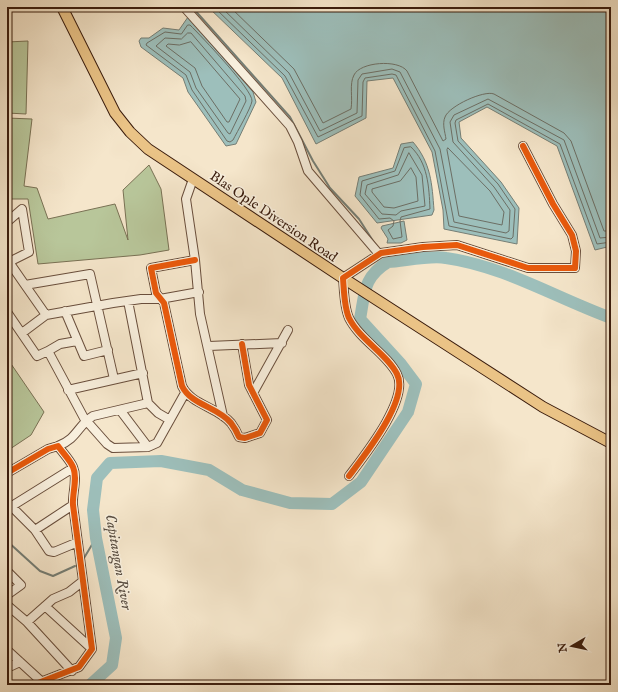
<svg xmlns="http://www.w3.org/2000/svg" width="618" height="692" viewBox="0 0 618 692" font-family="'IM FELL English',serif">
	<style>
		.green { fill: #b8c69a; stroke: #797154 }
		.water { fill: #9dbfbb; stroke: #757e75 }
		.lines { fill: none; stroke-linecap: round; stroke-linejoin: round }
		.shore { stroke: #6c6e64; stroke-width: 1 }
		.stream { stroke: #757e75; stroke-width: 2 }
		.river { stroke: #9dbfbb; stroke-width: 12 }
		.minor-casing { stroke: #694e3c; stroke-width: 10 }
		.major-casing { stroke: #3a1c0d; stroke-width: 12 }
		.minor { stroke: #f8efdd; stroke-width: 8 }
		.major { stroke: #eac386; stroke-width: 10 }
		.cycleway-casing { stroke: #f8efdd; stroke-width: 8 }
		.cycleway { stroke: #e8590c; stroke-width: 6 }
		.labels { text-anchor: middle; stroke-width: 3; stroke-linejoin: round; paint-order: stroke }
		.street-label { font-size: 14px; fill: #3a1c0d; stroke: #f8efdd }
		.water-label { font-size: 15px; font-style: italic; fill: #584d41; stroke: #f8efdd }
	</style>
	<rect width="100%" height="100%" fill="#f5e6cb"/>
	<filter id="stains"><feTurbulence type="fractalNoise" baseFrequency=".005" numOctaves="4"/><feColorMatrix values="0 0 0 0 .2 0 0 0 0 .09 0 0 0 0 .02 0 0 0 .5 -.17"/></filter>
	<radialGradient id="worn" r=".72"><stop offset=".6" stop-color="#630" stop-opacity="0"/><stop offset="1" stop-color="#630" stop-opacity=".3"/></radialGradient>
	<!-- green -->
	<path class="green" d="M28 41 26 114 7 113V42Z
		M7 118 32 119 24 186 37 188 48 219 115 204 128 240 123 190 149 165 161 189 169 250 140 255 38 264 28 199H8L7 202Z
		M7 358 44 412 31 435 7 451Z"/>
	<!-- water -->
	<path class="water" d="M208 7H611V246L595 250 557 146 487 107 459 122 461 138 501 182 519 208 517 244 444 229 443 210 432 152 393 78 367 81 366 118 316 144 282 78Z
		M188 17 253 92 256 102 236 144 226 146 188 92 183 78 141 47 139 41 141 38H149L163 28 179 30Z
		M413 142C431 163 432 184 434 210L432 215 377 223 355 196 359 177 393 168 401 144Z
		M404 221 407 240 401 243H387L388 239 381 228 382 226Z"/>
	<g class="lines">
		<!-- shore -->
		<path class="shore" d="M214 7 285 76 318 137 362 116 363 82 365 78 392 74 396 75 435 151 449 226 511 239 513 237 515 209 498 184 458 141 455 123 456 120 488 104 560 144 597 244 611 242
			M221 7 289 73 320 131 357 113 358 80 362 74 392 69 400 72 440 149 454 222 506 233 509 231 510 210 494 187 453 142 450 122 454 115 488 99 564 140 600 238 611 237
			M230 7 294 69 323 123 351 109C353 98 349 84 354 75 360 62 398 59 407 71L443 141 446 139C445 132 442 124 445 117 449 106 484 90 494 94L564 133 571 141 604 231H611
			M188 25H190C201 36 253 90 252 101 251 108 237 132 233 140L230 142 227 141 192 90 186 75 146 45 147 43 165 32 181 34Z
			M188 33H191L245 96 246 101 230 134 228 133 196 88 190 72 156 46 165 38 181 39Z
			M191 42 240 99 229 122H227L202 86 195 68 166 46 168 44 179 45Z
			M411 147C428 163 429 187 430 209L401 217 400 221 402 237 393 239 388 230 393 226 394 221 390 218 379 219 360 195 362 181 395 171 404 148Z
			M448 148 490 191 504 212 502 225 459 216 447 150Z
			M409 153 422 175 425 206 401 211 396 215 382 214 365 194 367 185 398 175Z
			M411 168 416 177 418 201 394 208 384 207 372 192V189L400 181Z"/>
		<!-- stream -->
		<path class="stream" d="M192 7 290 117 313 161 330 188 359 219 375 244
			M195 9H207L212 7
			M383 255 388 262
			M7 541 40 571 53 576 75 566
			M84 558 96 538"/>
		<!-- river -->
		<path class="river" d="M90 685 112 665 116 638 96 538 93 510 97 478 110 463 161 461 209 470 242 490 290 503 332 504 361 482 408 412 416 384 401 364 360 319C365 293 363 277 388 262 404 261 431 255 446 258 504 266 556 298 611 318"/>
		<!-- minor casing -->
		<g class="minor-casing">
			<path id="minor" d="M184 7 290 126 298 142 308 171 379 254
				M193 179 186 199 195 260 200 314 223 416
				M7 222 22 209 29 252 9 262
				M7 259 25 285 90 274 114 379
				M195 260 151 268 156 293 164 303 182 386C191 405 218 407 231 423 234 427 237 432 239 437L245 438 260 433 267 420 249 385 242 344
				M25 285 46 315
				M128 301 148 403 158 413 170 420
				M65 311 84 356 108 350
				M7 312 37 356 48 351 84 418 107 444 113 448 148 447 157 443 185 393
				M22 333 46 315 113 303 141 299H160L199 292
				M209 346 282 343
				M48 351 60 344 77 341
				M68 390 143 373
				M253 393 288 330
				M120 410 148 447
				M58 446C78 438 77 426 93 416L148 403
				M7 473 48 449 58 446C63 453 70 460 73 467 78 478 72 494 73 505L92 649 79 667 33 685
				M349 476C364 456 410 399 397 374 387 354 360 340 349 318 344 307 344 290 343 278L381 253 423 247 457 245 528 268H575L576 251 572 235 553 204 523 146
				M7 502 35 530 49 551 54 552 78 542
				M12 506 73 468
				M35 530 73 505
				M7 571 21 585 7 595
				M7 605 27 622 72 671
				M45 606 92 649
				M27 622 53 599 69 592 83 581
				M7 650 42 682
				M7 668 20 662"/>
		</g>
		<!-- major casing -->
		<g class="major-casing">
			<path id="major" d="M62 7 115 113 130 132 148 149 343 278 543 407 611 443"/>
		</g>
		<!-- minor -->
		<use href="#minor" class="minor"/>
		<!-- major -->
		<use href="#major" class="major"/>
		<!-- cycleway casing -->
		<g class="cycleway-casing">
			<path id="cycleway" d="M195 260 151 268 156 293 164 303 182 386C191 405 218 407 231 423 234 427 237 432 239 437L245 438 260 433 267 420 249 385 242 344
				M7 473 48 449 58 446C63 453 70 460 73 467 78 478 72 494 73 505L92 649 79 667 33 685
				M349 476C364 456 410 399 397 374 387 354 360 340 349 318 344 307 344 290 343 278L381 253 423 247 457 245 528 268H575L576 251 572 235 553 204 523 146"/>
		</g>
		<!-- cycleway -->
		<use href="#cycleway" class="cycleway"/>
	</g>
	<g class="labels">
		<!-- street labels -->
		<g class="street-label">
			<text transform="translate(274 216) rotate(34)" y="5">Blas Ople Diversion Road</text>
		</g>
		<!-- water labels -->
		<g class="water-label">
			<text transform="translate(119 562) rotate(80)" y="5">Capitangan River</text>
		</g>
	</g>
	<!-- margin -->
	<rect width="618" height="692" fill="none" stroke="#f5e6cb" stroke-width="24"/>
	<rect x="8" y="8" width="602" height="676" fill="none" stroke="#3a1c0d" stroke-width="2"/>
	<rect x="12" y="12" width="594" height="668" fill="none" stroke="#3a1c0d"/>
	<!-- north arrow -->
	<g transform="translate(572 646) rotate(261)" stroke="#f8efdd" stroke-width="3" paint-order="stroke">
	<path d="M0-3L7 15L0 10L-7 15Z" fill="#3a1c0d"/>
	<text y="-6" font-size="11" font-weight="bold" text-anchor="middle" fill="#3a1c0d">N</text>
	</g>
	<rect width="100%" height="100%" filter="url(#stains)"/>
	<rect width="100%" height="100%" fill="url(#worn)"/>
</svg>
